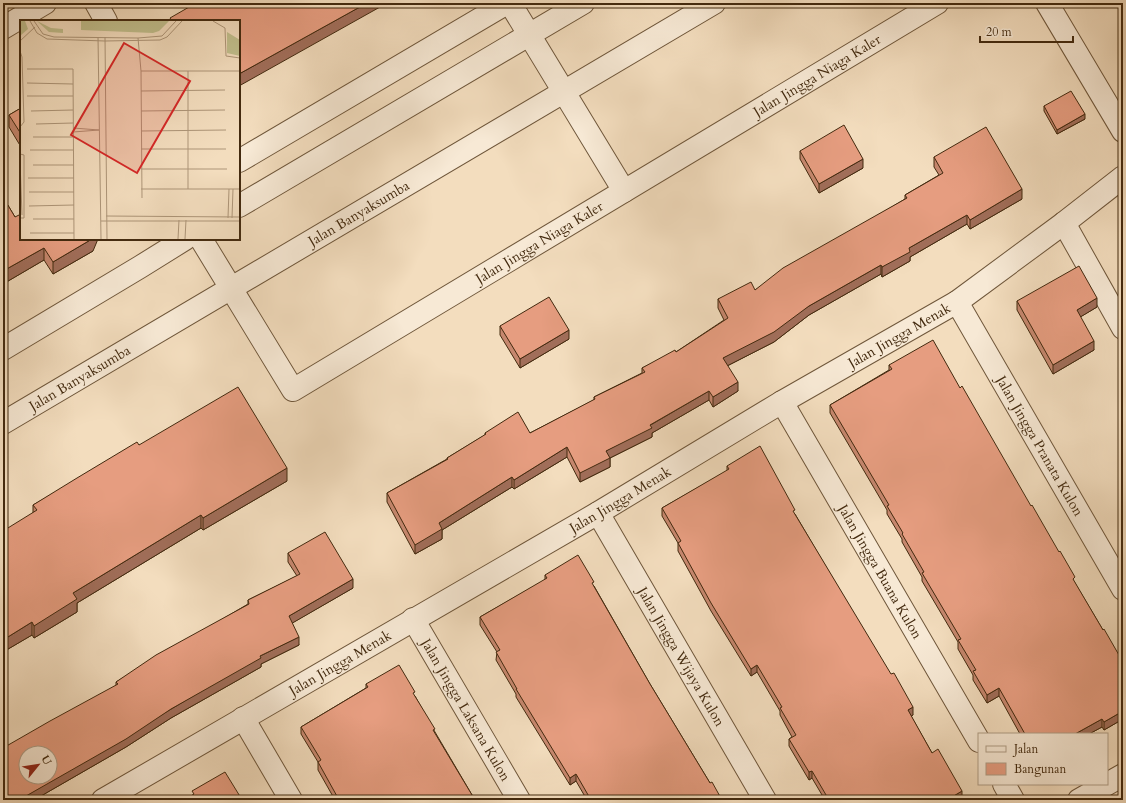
<svg xmlns="http://www.w3.org/2000/svg" width="1126" height="803" viewBox="0 0 1126 803" font-family="Cardo,serif">
	<style>
		.lines { fill: none; stroke-linecap: round; stroke-linejoin: round }
		.minor-casing { stroke: #6f573b; stroke-width: 24 }
		.minor { stroke: #f7e9d5; stroke-width: 22 }
		.wall { fill: #c6876e; stroke: #432a0f }
		.shaded-wall { fill: #a16e5a; stroke: #432a0f }
		.building { fill: #e69d80; stroke: #432a0f; fill-rule: evenodd }
		.labels { text-anchor: middle; stroke-width: 4; stroke-linejoin: round; paint-order: stroke }
		.street-label { font-size: 14px; fill: #432a0f; stroke: #f7e9d5 }
		.inset-road { fill: none; stroke: #ad9578; stroke-width: 1 }
		.view { fill: #d62828; fill-opacity: 0.15; stroke: #d62828; stroke-width: 2 }
		.inset-edge { fill: none; stroke: #432a0f; stroke-width: 2 }
	</style>
	<rect width="100%" height="100%" fill="#f3ddbe"/>
	<filter id="stains"><feTurbulence type="fractalNoise" baseFrequency=".005" numOctaves="4"/><feColorMatrix values="0 0 0 0 .2 0 0 0 0 .09 0 0 0 0 .02 0 0 0 .5 -.17"/></filter>
	<radialGradient id="worn" r=".72"><stop offset=".6" stop-color="#630" stop-opacity="0"/><stop offset="1" stop-color="#630" stop-opacity=".3"/></radialGradient>
	<g class="lines">
		<!-- minor casing -->
		<g class="minor-casing">
			<g id="minor">
				<path d="M96 3 106 21"/>
				<path d="M510 3 624 191"/>
				<path d="M1047 3 1123 131"/>
				<path d="M3 28 45 3"/>
				<path d="M239 161 507 3"/>
				<path d="M239 206 583 3"/>
				<path d="M1064 223 1123 328"/>
				<path id="s1" d="M201 239 293 390 937 3"/>
				<path id="s2" d="M957 302 1123 589"/>
				<path d="M3 349 140 267 185 239"/>
				<path id="s3" d="M782 402 979 741"/>
				<path id="s4" d="M3 423 714 3"/>
				<path id="s5" d="M598 513 765 800"/>
				<path id="s6" d="M413 619 519 800"/>
				<path d="M243 718 291 800"/>
				<path d="M1004 784 1013 800"/>
				<path id="s7" d="M103 800 598 513 782 402 957 302 1064 223 1123 177"/>
				<path d="M1079 800 1123 775"/>
			</g>
		</g>
		<!-- minor -->
		<use href="#minor" class="minor"/>
	</g>
	<!-- wall -->
	<path class="wall" d="M1044 106 1085 119 1057 134 1044 111Z
		M21 108V147L9 127V115Z
		M800 151 863 168 819 193 800 159Z
		M934 157 1022 199 970 229 967 224 910 257V261L882 277 881 274 809 315 774 342 727 366 738 391 713 407 709 400 652 433V437L610 458V467L580 482 567 457 514 489 512 487 442 530V539L415 554 387 502V493L447 459V458L485 435V433H530L594 400V397L642 373V368L676 352 724 320 718 308V299L755 290 905 199V195L939 175 934 167Z
		M3 197 15 217 93 251 53 274 44 260 3 284Z
		M1017 301 1097 307 1080 317 1094 350 1053 374 1017 310Z
		M500 326 569 339 520 368 500 335Z
		M889 365 960 388 1075 583 1103 630 1123 662V719L1104 730 1102 727 1089 734H1020L999 696 987 703 973 680V675L958 649V642L922 581V577L902 542V539L887 514V510L830 413V405L889 370Z
		M139 445 287 481 203 530 201 528 77 603V612L34 638 32 635 3 652 33 512V505Z
		M727 466 795 514 913 715 911 716 932 753 962 799 960 800H825L812 778 809 780 789 746V739L792 737 780 715V711L757 672 751 676 711 611 678 551V543L662 516V508L727 471Z
		M288 553 353 588 292 623 299 645 261 664V667L171 718 126 747 34 800H3L116 685V682L248 604V600L297 576 288 562Z
		M545 575 594 586 650 684 710 783 722 800H587L576 781 570 785 516 697V694L496 660 497 652 480 625V617L545 580Z
		M366 684 415 696 435 732 475 800H335L318 770V762L301 734V727L366 688Z"/>
	<!-- shaded-wall -->
	<path class="shaded-wall" d="M367 3H380V7L239 86V74Z
		M1085 114V119L1057 134V130Z
		M863 159V168L819 193V184Z
		M1022 189V199L970 229V220Z
		M967 215V224L910 257V261L882 277V267L909 248Z
		M92 239H98L93 251 53 274V262Z
		M44 248V260L3 284V271Z
		M881 265V274L809 315 774 342 723 368V358L809 306Z
		M1097 298V307L1077 319V310Z
		M569 330V339L520 368V359Z
		M1094 341V350L1053 374V365Z
		M738 382V391L713 407V397Z
		M709 391V400L652 433V437L610 458V467L580 482V473L606 451Z
		M567 447V457L514 489V480Z
		M287 468V481L203 530V518Z
		M512 477V487L442 530V539L415 554V545L439 523Z
		M201 515V528L77 603V612L34 638V626L73 593Z
		M353 579V588L289 625V616Z
		M32 622V635L3 652V640Z
		M299 637V645L261 664V667L171 718 126 747 34 800H19L260 656Z
		M757 665V672L751 676V669Z
		M999 688V696L987 703V695Z
		M913 707V715L908 718V710Z
		M1123 711V719L1104 730V722Z
		M1102 719V727L1089 734H1075Z
		M812 771V778L809 780V772Z
		M576 774V781L570 785V778Z
		M962 791V799L960 800H947Z"/>
	<!-- building -->
	<path class="building" d="M196 3H367L239 74V21H172L170 18Z
		M1071 91 1085 114 1057 130 1044 106Z
		M21 108V134L9 115Z
		M844 125 863 159 819 184 800 151Z
		M986 127 1022 189 970 220 967 215 909 248 910 252 882 267 881 265 809 306 774 332 723 358 738 382 713 397 709 391 650 425 652 428 606 451 610 458 580 473 567 447 514 480 512 477 439 523 442 529 415 545 387 493 448 459 447 458 486 434 485 433 518 412 530 433 595 399 594 397 645 372 642 368 675 350 676 352 728 318 718 299 751 282 755 290 783 268 907 198 905 195 943 173 934 157Z
		M3 197 15 217 21 214V239H92L53 262 44 248 3 271Z
		M1079 266 1097 298 1077 310 1094 341 1053 365 1017 301Z
		M549 297 569 330 520 359 500 326Z
		M933 340 960 388 962 386 1031 506 1032 505 1059 552 1060 551 1075 577 1073 579 1103 630 1104 629 1123 662V711L1104 722 1102 719 1075 734H1025L999 688 987 695 973 671 976 670 958 640 961 639 922 573 924 572 902 534 903 533 887 506 889 505 830 405 892 369 889 365Z
		M238 387 287 468 203 518 201 515 73 593 77 599 34 626 32 622 3 640V531L37 510 33 505 77 478 137 442 139 445Z
		M760 446 795 510 793 511 891 674 894 673 913 707 908 710 932 753 938 749 962 791 947 800H829L812 771 809 772 789 739 796 735 780 708 782 707 757 665 751 669 711 603 678 543 681 541 662 508 729 469 727 466Z
		M325 532 353 579 289 616 299 637 260 656 261 658 171 709 126 739 19 800H3V748L50 721 118 684 116 682 156 655 249 604 248 600 300 574 288 553ZM26 753H50V777H26Z
		M578 555 594 582 592 583 650 684 710 783 712 782 722 800H591L576 774 570 778 516 689H517L496 652 500 650 480 617 547 578 545 575Z
		M399 665 415 692 413 693 435 729 433 730 475 800H338L337 799 338 798 318 762 321 760 301 727 368 687 366 684Z
		M225 772 241 798 239 799 240 800H184L194 794 192 791Z"/>
	<g class="labels">
		<!-- street labels -->
		<g class="street-label">
			<text dy="5" stroke="none"><textPath href="#s1" startOffset="788">Jalan Jingga Niaga Kaler</textPath></text>
			<text dy="5" stroke="none"><textPath href="#s4" startOffset="413">Jalan Banyaksumba</textPath></text>
			<text dy="5" stroke="none"><textPath href="#s1" startOffset="464">Jalan Jingga Niaga Kaler</textPath></text>
			<text dy="5" stroke="none"><textPath href="#s7" startOffset="922">Jalan Jingga Menak</textPath></text>
			<text dy="5" stroke="none"><textPath href="#s4" startOffset="89">Jalan Banyaksumba</textPath></text>
			<text dy="5" stroke="none"><textPath href="#s2" startOffset="166">Jalan Jingga Pranata Kulon</textPath></text>
			<text dy="5" stroke="none"><textPath href="#s7" startOffset="598">Jalan Jingga Menak</textPath></text>
			<text dy="5" stroke="none"><textPath href="#s3" startOffset="196">Jalan Jingga Buana Kulon</textPath></text>
			<text dy="5" stroke="none"><textPath href="#s5" startOffset="166">Jalan Jingga Wijaya Kulon</textPath></text>
			<text dy="5" stroke="none"><textPath href="#s7" startOffset="274">Jalan Jingga Menak</textPath></text>
			<text dy="5" stroke="none"><textPath href="#s6" startOffset="105">Jalan Jingga Laksana Kulon</textPath></text>
		</g>
	</g>
	<!-- overview -->
	<g transform="translate(20 20)">
		<rect width="220" height="220" fill="#f3ddbe"/>
		<path d="M0 1H5L8 9 0 16ZM17 1 31 8 43 9V13L29 12ZM61 1H149L139 11 133 13 61 10ZM207 12 220 20V36L207 33Z" fill="#c1bf8d"/>
		<path class="inset-road" d="M10 1 17 13 27 19 85 21 140 20 147 17 162 1M14 1 23 14 34 17 118 18 142 16 156 1M193 1 205 8 206 36 220 38M78 17 81 219M85 17 87 219M118 18 121 51 122 178M0 21 15 7M0 31 2 37 4 102 0 107M7 49H53L54 219M0 50V98M121 51H220M168 51V169M7 63 53 64M121 71 205 70M7 76H53M11 91 53 90M121 91 205 90M16 104 53 103M53 108 79 110M121 111 206 110M53 112 79 110M13 117H53M121 129H206M10 130H54M0 134 4 135V198H0M0 141 2 195M13 145H54M121 149H207M8 158H54M121 169H220M9 172H54M9 186 54 185M86 196 220 197M208 198 209 169M212 198 213 169M13 199H54M81 201H220M10 213H54M158 219 159 200M165 219 166 200"/>
		<path class="view" d="M104 23 170 61 117 153 51 115Z"/>
		<rect width="220" height="220" class="inset-edge"/>
	</g>
	<!-- margin -->
	<rect width="1126" height="803" fill="none" stroke="#f3ddbe" stroke-width="16"/>
	<rect x="4" y="4" width="1118" height="795" fill="none" stroke="#432a0f" stroke-width="2"/>
	<rect x="8" y="8" width="1110" height="787" fill="none" stroke="#432a0f"/>
	<!-- legend -->
	<rect x="978" y="733" width="130" height="52" fill="#f7e9d5" stroke="#af9d86"/>
	<rect x="986" y="746" width="20" height="6" fill="#f7e9d5" stroke="#af9d86"/>
	<text x="1014" y="753" font-size="12" fill="#432a0f">Jalan</text>
	<rect x="986" y="763" width="20" height="12" fill="#e69d80" stroke="#af9d86"/>
	<text x="1014" y="773" font-size="12" fill="#432a0f">Bangunan</text>
	<!-- north arrow -->
	<g transform="translate(38 765) rotate(60)"><circle r="19" fill="#f7e9d5" stroke="#af9d86"/>
	<path d="M0-3L7 15L0 10L-7 15Z" fill="#8f2418"/>
	<text y="-6" font-size="11" font-weight="bold" text-anchor="middle" fill="#432a0f">U</text>
	</g>
	<!-- scale -->
	<path d="M980 36v6h93v-6" fill="none" stroke="#432a0f" stroke-width="2"/>
	<text x="986" y="36" font-size="12" fill="#432a0f" stroke="#f7e9d5" stroke-width="3" paint-order="stroke">20 m</text>
	<rect width="100%" height="100%" filter="url(#stains)"/>
	<rect width="100%" height="100%" fill="url(#worn)"/>
</svg>
